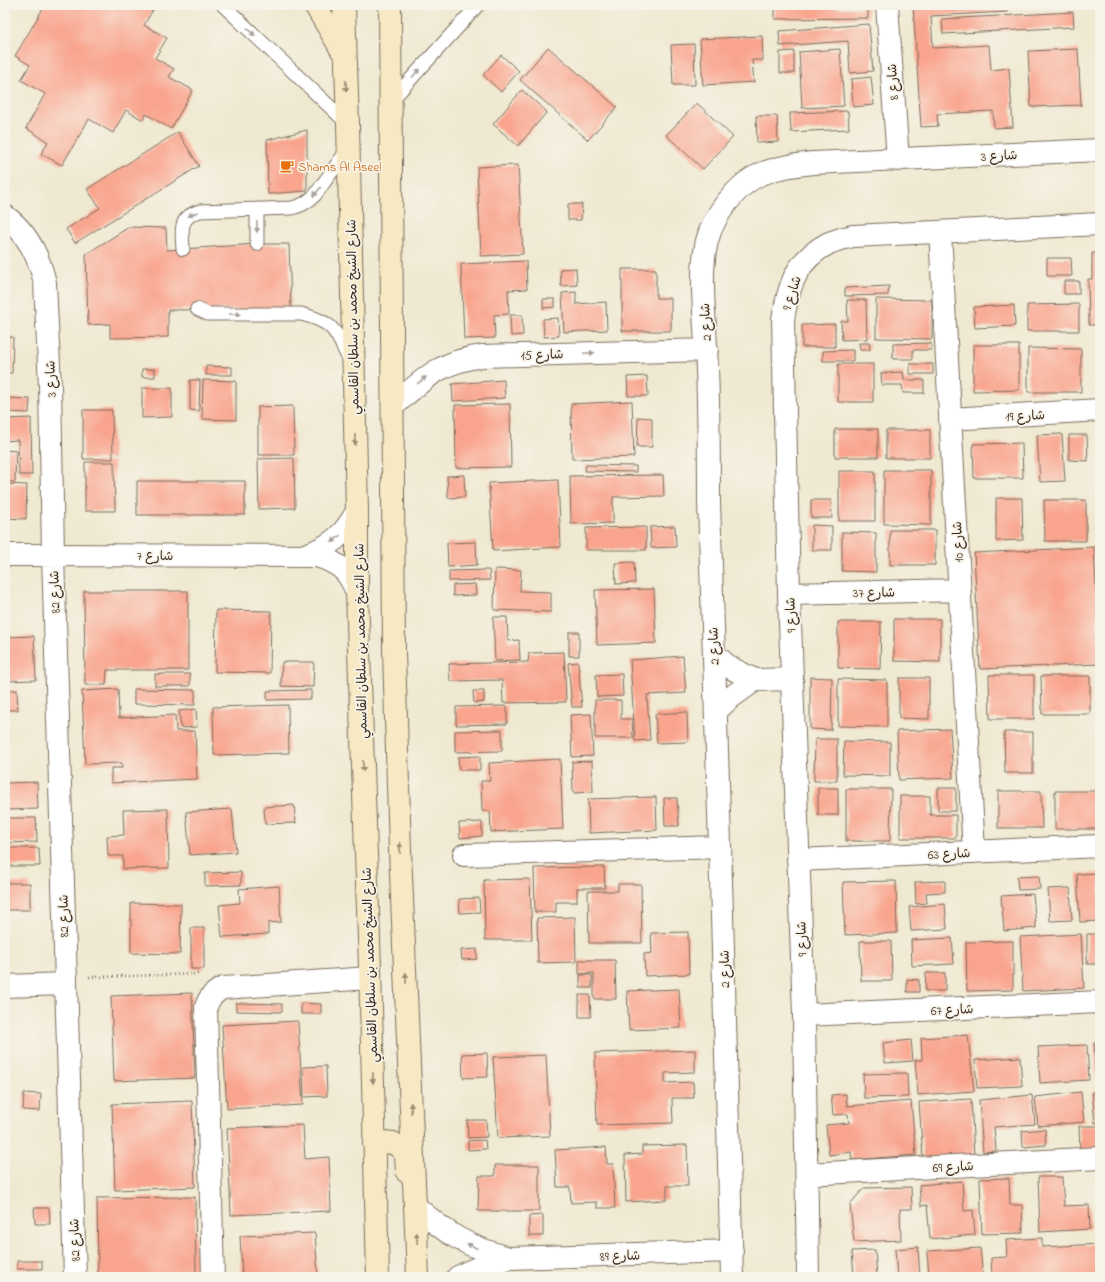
<svg xmlns="http://www.w3.org/2000/svg" width="1105" height="1282" viewBox="0 0 1105 1282" font-family="'Indie Flower','Playpen Sans Arabic',sans-serif">
	<style>
		.building { fill: #f9a58e }
		.lines { fill: none; stroke-linecap: round; stroke-linejoin: round }
		.lane-casing { stroke: #7a6d5d; stroke-width: 15 }
		.street-casing { stroke: #7a6d5d; stroke-width: 24 }
		.secondary-casing { stroke: #7a6d5d; stroke-width: 24 }
		.path { stroke: #7a6d5d; stroke-width: 2.5; stroke-dasharray: 1 3; stroke-linecap: butt }
		.lane { stroke: #fff; stroke-width: 13 }
		.street { stroke: #fff; stroke-width: 22 }
		.secondary { stroke: #f7e9c3; stroke-width: 22 }
		.oneway { fill: #a79f9a }
		.oneway2 { fill: #998a70 }
		.labels { text-anchor: middle; stroke-width: 3.5; stroke-linejoin: round; paint-order: stroke }
		.street-label { font-size: 13px; fill: #3b2a1e; stroke: #f7f3e8 }
		.food-label { font-size: 13px; fill: #c56008; stroke: #f7f3e8; text-anchor: start }
	</style>
	<rect width="100%" height="100%" fill="#f7f3e8"/>
	<filter id="ink" filterUnits="userSpaceOnUse"><feTurbulence type="fractalNoise" baseFrequency=".025" numOctaves="2"/><feDisplacementMap in="SourceGraphic" scale="8" xChannelSelector="R" yChannelSelector="G"/><feConvolveMatrix kernelMatrix="1 2 1 2 8 2 1 2 1" color-interpolation-filters="sRGB"/></filter>
	<filter id="wash" filterUnits="userSpaceOnUse"><feTurbulence type="fractalNoise" baseFrequency=".012" numOctaves="4" result="noise"/><feDisplacementMap in="SourceGraphic" scale="16" xChannelSelector="R" yChannelSelector="G"/><feGaussianBlur stdDeviation="0.9" result="paint"/><feColorMatrix in="noise" values="0 0 0 0 0 0 0 0 0 0 0 0 0 0 0 0 0 1.4 0 .05"/><feComposite in="paint" operator="in"/></filter>
	<g filter="url(#wash)">
		<rect width="100%" height="100%" fill="#efe9d1"/>
		<g id="blocks">
			<!-- building -->
			<path class="building" d="M45 5H149L154 8 144 25 167 38 155 58 174 69 169 77 193 90 171 129 146 114 143 120 126 110 113 133 89 119 62 165 41 154 48 142 26 128 45 94 21 80 30 65 15 56Z
				M775 5H830V8H868V18L775 19Z
				M913 5H1006L1007 12 931 16 933 48 989 45 991 70 1009 68 1013 127 994 128 993 111 937 114 938 126 921 127Z
				M1073 12 1074 27 943 34 942 19Z
				M869 24 873 71 850 73 848 41 780 46 779 31Z
				M762 36 763 60H752L754 82 703 85 700 39Z
				M694 44 695 85H673L671 45Z
				M548 47 617 107 588 140 520 80Z
				M840 49 844 106 802 108 799 52Z
				M1078 49 1081 105 1031 107 1028 51Z
				M794 51V73H780V52Z
				M501 55 519 71 501 92 483 75Z
				M871 77 874 105 853 107 851 79Z
				M522 90 547 112 518 146 493 124Z
				M697 103 733 137 703 169 666 135Z
				M848 111 849 129 791 132 790 113Z
				M756 116H777L778 142 757 143Z
				M307 130V191L268 194 267 140Z
				M178 132 199 166 75 243 66 229 100 208 87 189Z
				M518 165 523 254 481 256 477 167Z
				M568 204H582L581 220H568Z
				M129 227 166 228 167 250 257 244H289L291 309 168 310V337L110 338V324L88 325 86 254Z
				M1092 253H1100V325H1089L1088 279H1092Z
				M1047 258H1071L1072 276H1047Z
				M526 261 527 289 508 290 509 314 494 315 495 338 464 339 461 264Z
				M576 268 577 285 561 286 560 269Z
				M622 269H656V298H671V331H622Z
				M1064 281H1079V294H1064Z
				M889 286 888 295 845 296V288Z
				M576 292V304L606 302 607 330 564 332 562 293Z
				M543 299H555V307L543 308Z
				M876 299 932 300V339L876 338Z
				M847 300H866L867 339 842 340 841 321H848Z
				M1079 304V331H1027V305Z
				M1014 305 1015 326 975 328 974 307Z
				M510 315H522L523 335 511 336Z
				M558 318 559 336 544 337 543 319Z
				M835 324V347H802V325Z
				M5 337H13L12 373H5Z
				M859 343H869L870 350H860Z
				M931 343V350H913V359H893V344Z
				M973 345H1019V390L973 391Z
				M1028 348 1081 349V392H1028Z
				M853 350V361H823V351Z
				M838 364H873V402H838Z
				M910 364H933V374H910Z
				M206 366 232 367V375H206Z
				M142 369H155V377H142Z
				M903 372 904 380H924V393H903L902 385H882L881 373Z
				M647 376 648 396H628L627 377Z
				M190 380H200L199 411 190 410Z
				M203 380 236 381V420L202 419Z
				M504 380 505 398 453 401 452 384Z
				M142 388H172V417L142 418Z
				M5 398 30 399 29 413 5 412Z
				M632 401 634 457 572 459 571 404Z
				M510 404 511 467 456 468 455 405Z
				M293 406 294 455H258V407Z
				M83 410H112L113 459H83Z
				M638 417 652 418V447H637Z
				M31 418 32 475H19L18 440 5 441V419Z
				M835 429H878V457H835Z
				M886 430H930V458H886Z
				M1062 434 1065 481 1040 482 1037 435Z
				M1069 435H1087L1088 461 1069 460Z
				M1022 443 1023 478H974L973 444Z
				M5 450 16 451 15 482H5Z
				M294 458 295 508 259 509 258 459Z
				M85 462H114L115 511H85Z
				M586 465 636 466V472L585 471Z
				M884 470H931V525L884 524Z
				M839 471H875V521H839Z
				M464 475 465 497 448 498 447 476Z
				M663 475 664 496 613 497V523L571 524 570 476Z
				M558 480 561 547 493 551 489 483Z
				M137 481H245V515H137Z
				M5 484 27 485 26 519 5 518Z
				M996 498H1022L1023 540 996 541Z
				M811 500H831L832 518H811Z
				M1044 500H1086V541H1045Z
				M812 525 832 526V550H812Z
				M675 526 676 547 651 548 650 527Z
				M646 527V550H586V528Z
				M890 530H935V565H890Z
				M842 532 876 533V572L842 571Z
				M476 542 477 565 448 567 447 543Z
				M1094 547 1100 664 980 669 974 553Z
				M634 562 635 583 616 584 615 563Z
				M495 569 521 570 520 591 551 592V612L494 610Z
				M489 570 490 580 449 581V571Z
				M475 584 476 595 453 596V585Z
				M654 589 656 643 597 645 595 590Z
				M84 591H188V670H107L106 685H85Z
				M216 610 271 611 270 673 215 672Z
				M493 617H507L508 641 519 640 520 660 495 661Z
				M894 619H940V662L894 661Z
				M838 622H881L880 669 838 668Z
				M569 632H579V656H569Z
				M34 636 36 680 5 681V637Z
				M564 652 566 702 503 703 502 680 450 681 449 664 528 662 529 653Z
				M683 656 686 693 647 695 650 740 635 741 630 660Z
				M282 662H314L313 687 281 686Z
				M578 662 582 707H572L568 663Z
				M155 674H190V686H155Z
				M622 674 623 696 597 697 596 675Z
				M989 675H1034V719H990Z
				M1041 676H1090V714H1042Z
				M810 677 832 678 831 730 810 729Z
				M899 678H929V719L899 718Z
				M838 679 887 680V727L838 726Z
				M118 689 119 718 175 715 176 731H195L197 779 111 783V768H122V763L85 764 82 691Z
				M134 689 195 690V705L134 704Z
				M5 690H17L18 710H5Z
				M311 690V699L267 700V691Z
				M473 691H484V702L474 703Z
				M595 700H621V719H632L633 738H595Z
				M288 705 289 753 214 755 213 707Z
				M507 706V724L456 725V707Z
				M196 709 197 727 181 728 179 711Z
				M687 712 688 742 657 743 655 714Z
				M591 714 593 756 572 757 570 715Z
				M950 729 953 778 899 780 897 731Z
				M502 730V751L455 752V731Z
				M1004 732H1033V773H1005Z
				M815 739H837V781H814Z
				M844 741 890 742V776L843 775Z
				M480 756V770H459L458 757Z
				M560 759 563 829 491 832 490 811H482L481 781H490L489 763Z
				M592 761 593 792 573 793 572 762Z
				M37 782 38 809 6 810 5 783Z
				M818 788H838V815H818Z
				M938 788H956V811H938Z
				M846 789H891L890 841H846Z
				M998 791H1041L1042 828H998Z
				M1055 791H1100V829H1055Z
				M900 796H930V815H956V838H900Z
				M656 797 657 830 589 833 588 799Z
				M664 798H677L679 826H665Z
				M294 805 296 823 265 824 264 807Z
				M168 809 169 868 123 869V856H108L107 836 124 835 123 810Z
				M232 809 236 852 190 855 186 812Z
				M5 818H36L37 842 5 843Z
				M482 822V836L460 838 459 823Z
				M5 848H39L40 866H5Z
				M604 867 605 888H577V902H556V912H535L534 868Z
				M241 872V885L205 886V873Z
				M1100 873V921L1080 922 1077 874Z
				M1039 876 1040 889 1018 890 1017 877Z
				M530 879 532 940H485L484 880Z
				M896 881 897 933 845 935 843 882Z
				M945 881V892L926 893 927 903 916 904 915 882Z
				M5 883H30V910H5Z
				M618 884H641L642 943H589L588 891H618Z
				M279 886 281 922 268 923V934L222 937 219 905 240 903 239 889Z
				M1070 888 1072 920 1050 921 1048 889Z
				M1033 894 1036 928 1004 931 1001 896Z
				M479 898 480 912 460 913 459 899Z
				M131 903 181 904 180 954 131 953Z
				M945 904 947 929 911 931 909 907Z
				M575 917 576 962 538 963 537 918Z
				M191 928H204V969H191Z
				M688 932 689 974 645 976 644 954 652 953 651 933Z
				M1081 934 1084 988 1023 991 1020 937Z
				M1087 934H1100V964H1087Z
				M952 938 954 964 912 966 911 940Z
				M860 941H891L892 981H861Z
				M1013 941V990L967 991 966 942Z
				M477 949V959L462 960 461 950Z
				M579 960H615L616 999H594V973L579 974Z
				M926 973H945V991H925Z
				M580 975H592V988H580Z
				M907 979 919 980V992H907Z
				M679 989 681 1028 629 1030 627 991Z
				M192 993 195 1078 114 1081 111 996Z
				M579 995H590L591 1017H579Z
				M236 1003 282 1004V1012L236 1011Z
				M301 1003 321 1004V1014H301Z
				M298 1021 303 1105 227 1109 222 1025Z
				M968 1035 974 1091 918 1095 915 1060H922L921 1038Z
				M911 1040 913 1061 885 1063 883 1043Z
				M1094 1043H1100V1078H1096Z
				M1087 1045 1089 1080 1040 1083 1038 1047Z
				M695 1050V1072L665 1073V1083L693 1082 694 1098H672L673 1123 597 1125 595 1053Z
				M487 1053 488 1077 463 1078 462 1054Z
				M546 1055 550 1136 498 1138 493 1057Z
				M1020 1057 1022 1086 977 1088 975 1060Z
				M326 1066 327 1096 304 1097 303 1067Z
				M907 1073 908 1097 864 1098 863 1074Z
				M1100 1091V1122L1095 1123 1092 1092Z
				M1081 1092 1084 1122 1038 1126 1035 1097Z
				M24 1093 41 1094 40 1111 23 1110Z
				M846 1094 847 1106 911 1101 916 1155 852 1160 851 1152 829 1155 826 1125 849 1123 848 1114 833 1115 831 1095Z
				M1032 1095 1035 1124 994 1127 996 1151 983 1152 979 1100Z
				M971 1099 974 1156 923 1159 919 1102Z
				M192 1101 195 1187 115 1190 112 1104Z
				M467 1120H486L487 1137 468 1138Z
				M303 1125 305 1159 329 1157 331 1211 231 1215 227 1128Z
				M1079 1126H1100V1149L1080 1150Z
				M1045 1129 1046 1145 1023 1147 1022 1131Z
				M485 1140 486 1149 468 1150V1141Z
				M687 1145 688 1186H667V1200L626 1202 625 1155 642 1154V1146Z
				M606 1147 607 1164H613L615 1208H597V1202L571 1203 570 1187H557L555 1150Z
				M495 1165H539V1211H478L479 1176H495Z
				M1038 1177H1062L1064 1206 1089 1205 1090 1229 1040 1232Z
				M1009 1178 1010 1205H1022L1023 1233 982 1234 980 1179Z
				M962 1181 964 1211 973 1210 975 1235 930 1239 927 1205 921 1206 919 1185Z
				M911 1187 912 1209H900L901 1240 854 1242 850 1204 864 1188Z
				M195 1197 196 1277H98L97 1198Z
				M34 1208H49L50 1224H35Z
				M543 1215V1236H529V1216Z
				M315 1233 318 1277H242L240 1236Z
				M1042 1238V1247L1100 1244V1277H992L991 1258 1007 1257 1006 1240Z
				M918 1247 920 1277H897L895 1249Z
				M980 1248 983 1277H929L927 1251Z
				M875 1250 877 1277H854L852 1251Z
				M17 1261H42V1269H17Z"/>
		</g>
	</g>
	<g filter="url(#ink)">
		<use href="#blocks" fill-opacity="0" stroke="#7a6d5d" stroke-width="1"/>
		<g class="lines">
			<!-- lane casing -->
			<g class="lane-casing">
				<path id="lane" d="M223 5 348 124
					M390 102 478 5
					M257 209V244
					M183 249C182 231 178 217 200 211L292 208C302 206 308 202 315 195L348 149
					M197 309 208 314H301C334 322 336 331 349 360"/>
			</g>
			<!-- street casing -->
			<g class="street-casing">
				<path id="street" d="M887 5 898 160
					M5 216C28 233 39 256 45 283L50 386 53 555 75 1277
					M940 232 974 852
					M393 406C424 379 439 362 482 356L707 350
					M950 419 1100 410
					M5 555 317 556C339 563 349 571 357 593
					M305 555C330 547 345 534 357 511
					M789 594 960 590
					M714 654 729 667 755 680 792 679
					M716 711 730 698 755 680
					M464 855 720 847
					M798 860 1100 846
					M5 986 65 984
					M804 1015 1100 1002
					M807 1174 1100 1158
					M415 1206C446 1234 468 1247 509 1258
					M213 1277 206 1007C209 997 214 993 223 988L370 978
					M458 1277C475 1268 491 1262 509 1258L732 1251
					M732 1277C728 1133 725 989 720 845 717 730 712 616 709 502 709 450 709 399 706 348 705 315 699 273 707 241 713 216 737 184 761 174 778 167 795 165 813 163L1100 150
					M808 1277 804 1015 789 594 783 319C789 285 796 260 829 243 836 240 845 238 853 236L1100 224"/>
			</g>
			<!-- secondary casing -->
			<g class="secondary-casing">
				<path id="secondary" d="M315 5 344 54
					M344 5 348 124 357 511V593L370 968 378 1277
					M390 5 394 651 400 851 418 1277
					M374 1144 383 1142 393 1143 401 1148 406 1156 407 1172"/>
			</g>
			<!-- path -->
			<path class="path" d="M89 977 200 974"/>
			<!-- lane -->
			<use href="#lane" class="lane"/>
			<!-- street -->
			<use href="#street" class="street"/>
			<!-- secondary -->
			<use href="#secondary" class="secondary"/>
		</g>
		<!-- one-way arrows -->
		<defs><path id="oneway-solid" d="M-6-.8H1V-3.2L6.5 0L1 3.2V.8H-6Z"/></defs>
		<g class="oneway">
			<use href="#oneway-solid" transform="translate(251 32) rotate(43)"/>
			<use href="#oneway-solid" transform="translate(416 73) rotate(-48)"/>
			<use href="#oneway-solid" transform="translate(317 192) rotate(128)"/>
			<use href="#oneway-solid" transform="translate(193 214) rotate(155)"/>
			<use href="#oneway-solid" transform="translate(257 227) rotate(89)"/>
			<use href="#oneway-solid" transform="translate(235 314)"/>
			<use href="#oneway-solid" transform="translate(589 353) rotate(-2)"/>
			<use href="#oneway-solid" transform="translate(422 380) rotate(-39)"/>
			<use href="#oneway-solid" transform="translate(336 539) rotate(139)"/>
			<use href="#oneway-solid" transform="translate(472 1246) rotate(-156)"/>
		</g>
		<g class="oneway2">
			<use href="#oneway-solid" transform="translate(346 86) rotate(87)"/>
			<use href="#oneway-solid" transform="translate(355 440) rotate(89)"/>
			<use href="#oneway-solid" transform="translate(363 766) rotate(88)"/>
			<use href="#oneway-solid" transform="translate(400 848) rotate(-92)"/>
			<use href="#oneway-solid" transform="translate(406 978) rotate(-92)"/>
			<use href="#oneway-solid" transform="translate(373 1078) rotate(89)"/>
			<use href="#oneway-solid" transform="translate(411 1108) rotate(-92)"/>
			<use href="#oneway-solid" transform="translate(417 1238) rotate(-93)"/>
		</g>
	</g>
	<!-- icons -->
	<defs>
		<g id="cafe-bare" transform="scale(1.08)"><path d="M-5.5-4.5H6V0H3Q3 3.5 0 3.5H-2.5Q-5.5 3.5-5.5 0ZM3-3.2v2h1.7v-2ZM-6 4.5H4V6H-6Z" fill="#e8710a" stroke="#f7f3e8" stroke-width="2.5" paint-order="stroke"/></g>
	</defs>
	<g fill-rule="evenodd">
		<use href="#cafe-bare" x="287" y="166"/>
	</g>
	<g class="labels">
		<!-- street labels -->
		<g class="street-label">
			<text transform="translate(892 82) rotate(-94)" y="5">شارع 8</text>
			<text transform="translate(999 155) rotate(-3)" y="5">شارع 3</text>
			<text transform="translate(791 293) rotate(-72)" y="5">شارع 9</text>
			<text transform="translate(352 317) rotate(-91)" y="5">شارع الشيخ محمد بن سلطان القاسمي</text>
			<text transform="translate(705 322) rotate(-93)" y="5">شارع 2</text>
			<text transform="translate(542 354) rotate(-2)" y="5">شارع 15</text>
			<text transform="translate(50 379) rotate(-92)" y="5">شارع 3</text>
			<text transform="translate(1025 415) rotate(-3)" y="5">شارع 19</text>
			<text transform="translate(957 542) rotate(-93)" y="5">شارع 10</text>
			<text x="155" y="560">شارع 7</text>
			<text transform="translate(54 592) rotate(-92)" y="5">شارع 82</text>
			<text transform="translate(874 592) rotate(-1)" y="5">شارع 37</text>
			<text transform="translate(790 615) rotate(-92)" y="5">شارع 9</text>
			<text transform="translate(360 641) rotate(-91)" y="5">شارع الشيخ محمد بن سلطان القاسمي</text>
			<text transform="translate(713 646) rotate(-92)" y="5">شارع 2</text>
			<text transform="translate(949 853) rotate(-3)" y="5">شارع 63</text>
			<text transform="translate(63 916) rotate(-91)" y="5">شارع 82</text>
			<text transform="translate(801 939) rotate(-92)" y="5">شارع 9</text>
			<text transform="translate(369 965) rotate(-92)" y="5">شارع الشيخ محمد بن سلطان القاسمي</text>
			<text transform="translate(724 969) rotate(-91)" y="5">شارع 2</text>
			<text transform="translate(952 1009) rotate(-3)" y="5">شارع 67</text>
			<text transform="translate(953 1166) rotate(-3)" y="5">شارع 69</text>
			<text transform="translate(74 1240) rotate(-92)" y="5">شارع 82</text>
			<text transform="translate(620 1255) rotate(-2)" y="5">شارع 89</text>
		</g>
		<!-- food labels -->
		<g class="food-label">
			<text x="298" y="171">Shams Al Aseel</text>
		</g>
	</g>
	<!-- margin -->
	<rect width="1105" height="1282" fill="none" stroke="#f7f3e8" stroke-width="20"/>
</svg>
